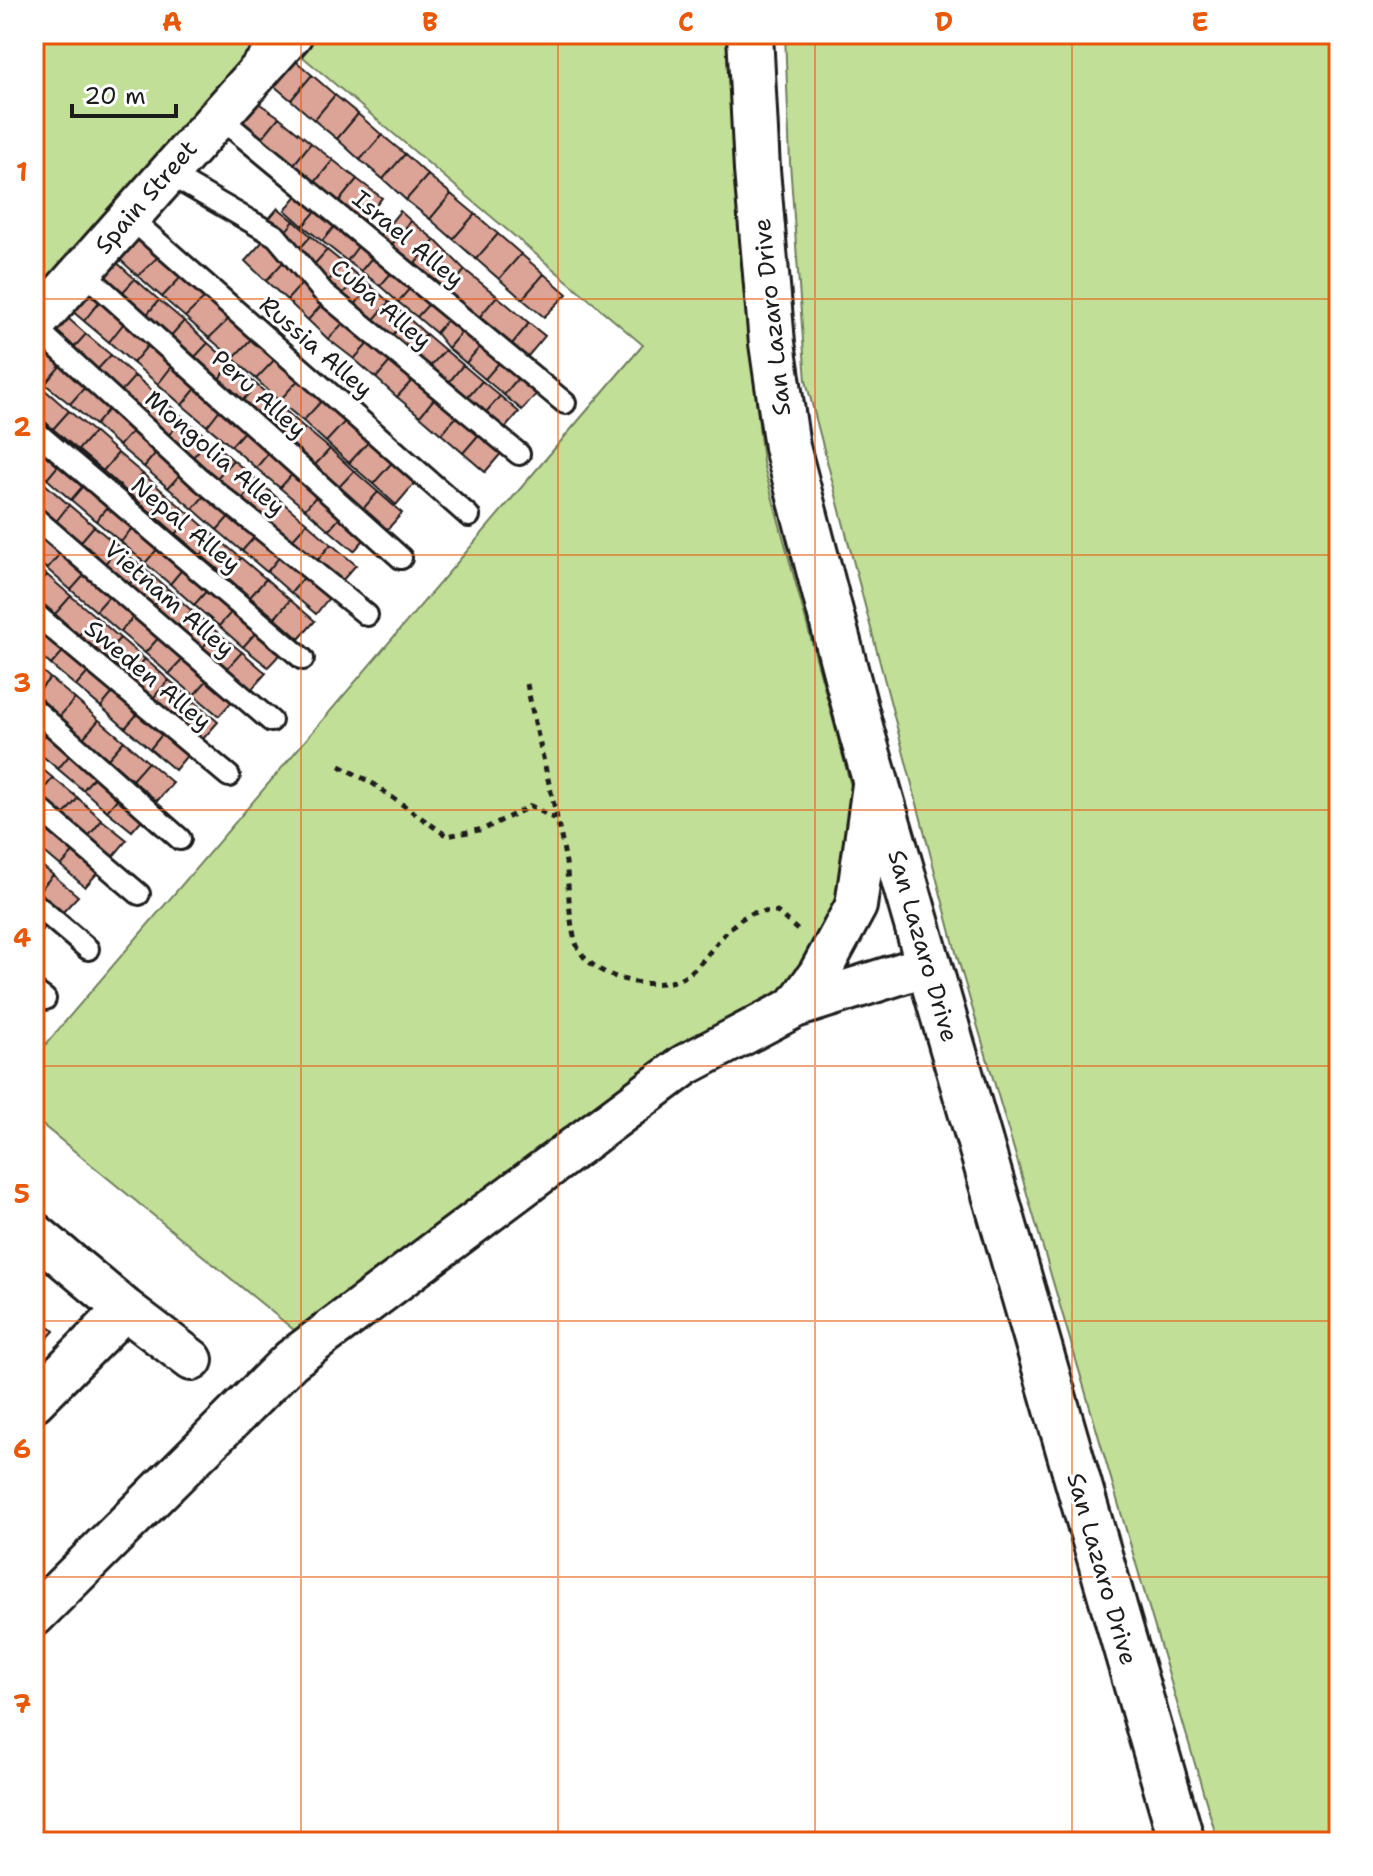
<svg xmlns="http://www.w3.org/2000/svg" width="1373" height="1876" viewBox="0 0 1373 1876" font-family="'Shantell Sans',sans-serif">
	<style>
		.green { fill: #c2df97; stroke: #6f7e5a; stroke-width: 2 }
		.building { fill: #dca397; stroke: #1c1c1c; stroke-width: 2 }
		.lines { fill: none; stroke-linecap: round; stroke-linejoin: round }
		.service-casing { stroke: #1c1c1c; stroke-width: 26 }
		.minor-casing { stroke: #1c1c1c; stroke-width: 46 }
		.tertiary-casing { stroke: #1c1c1c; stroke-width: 50 }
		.path { stroke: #1c1c1c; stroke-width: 5; stroke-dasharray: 6 6; stroke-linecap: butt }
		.service { stroke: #fff; stroke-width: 20 }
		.minor { stroke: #fff; stroke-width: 40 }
		.tertiary { stroke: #fff; stroke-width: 44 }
		.grid { fill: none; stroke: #e8590c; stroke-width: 2; stroke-opacity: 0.55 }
		.labels { text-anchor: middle; stroke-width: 6; stroke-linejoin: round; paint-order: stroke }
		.street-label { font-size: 24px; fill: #1c1c1c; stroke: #fff }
		.neatline { fill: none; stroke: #e8590c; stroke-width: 3 }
		.grid-label { font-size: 26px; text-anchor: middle; font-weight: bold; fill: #e8590c }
	</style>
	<rect width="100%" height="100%" fill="#fff"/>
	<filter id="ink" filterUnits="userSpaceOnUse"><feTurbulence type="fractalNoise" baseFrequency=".0125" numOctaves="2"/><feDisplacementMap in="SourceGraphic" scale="16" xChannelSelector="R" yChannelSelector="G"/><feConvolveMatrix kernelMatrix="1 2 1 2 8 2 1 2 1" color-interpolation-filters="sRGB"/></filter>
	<g filter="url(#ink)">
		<!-- green -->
		<path class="green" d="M34 34H275L34 308Z
			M313 34H726L741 258 763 463 857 808 848 910 789 985 689 1044 365 1281 294 1330 34 1118V1058L643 345 297 52Z
			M785 34H1339V1842H1218L957 956 806 381 790 163Z"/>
		<!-- building -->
		<path class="building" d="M289 55 312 75 291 100 267 80Z
			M312 75 335 95 314 120 291 100Z
			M335 95 358 114 337 139 314 120Z
			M254 100 279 117 258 143 233 125Z
			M358 114 382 135 360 160 337 139Z
			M279 117 311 143 290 169 258 143Z
			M382 135 405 154 383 179 360 160Z
			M311 143 333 160 312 186 290 169Z
			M405 154 428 175 406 200 383 179Z
			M333 160 357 179 336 205 312 186Z
			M428 175 451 194 430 219 406 200Z
			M357 179 382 198 361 224 336 205Z
			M303 188 322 204 303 226 285 210Z
			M451 194 475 214 453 239 430 219Z
			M322 204 341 219 322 241 303 226Z
			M278 208 294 221 278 241 262 227Z
			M400 211 411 221 390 247 379 237Z
			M475 214 498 234 476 259 453 239Z
			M341 219 365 237 347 261 322 241Z
			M294 221 311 236 294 255 278 241Z
			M411 221 435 240 413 266 390 247Z
			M138 232 162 253 138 276 115 255Z
			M498 234 521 254 499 279 476 259Z
			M311 236 327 250 311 268 294 255Z
			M365 237 379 249 361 271 347 261Z
			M264 240 285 260 266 281 245 261Z
			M435 240 465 270 444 295 413 266Z
			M379 249 399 264 380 286 361 271Z
			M327 250 343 263 327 283 311 268Z
			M162 253 185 273 162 297 138 276Z
			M521 254 544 274 522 299 499 279Z
			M111 257 135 279 119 296 95 275Z
			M285 260 306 279 287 300 266 281Z
			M343 263 358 276 341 296 327 283Z
			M399 264 417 280 398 302 380 286Z
			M465 270 497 296 476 321 444 295Z
			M185 273 209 294 185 317 162 297Z
			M544 274 567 294 544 317 522 299Z
			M358 276 371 286 352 308 341 296Z
			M135 279 159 300 144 318 119 296Z
			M306 279 327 299 308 320 287 300Z
			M417 280 436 296 417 317 398 302Z
			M75 281 99 302 84 321 59 300Z
			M371 286 389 302 371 323 352 308Z
			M209 294 233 315 209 338 185 317Z
			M436 296 454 312 436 333 417 317Z
			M497 296 529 323 508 349 476 321Z
			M327 299 348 318 328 339 308 320Z
			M159 300 184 321 168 339 144 318Z
			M99 302 124 323 109 342 84 321Z
			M389 302 408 318 389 339 371 323Z
			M454 312 467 326 448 348 436 333Z
			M62 313 86 334 70 352 45 331Z
			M233 315 257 333 233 358 209 338Z
			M348 318 373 338 354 359 328 339Z
			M408 318 426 334 407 355 389 339Z
			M184 321 208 343 192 360 168 339Z
			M124 323 149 344 133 363 109 342Z
			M529 323 545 336 524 361 508 349Z
			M467 326 485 341 466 363 448 348Z
			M257 333 280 354 256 379 233 358Z
			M86 334 111 355 94 373 70 352Z
			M426 334 445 350 426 371 407 355Z
			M373 338 394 357 376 378 354 359Z
			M485 341 504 357 485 379 466 363Z
			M208 343 232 364 216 382 192 360Z
			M37 344 61 365 45 384 34 374V347Z
			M149 344 173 365 158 384 133 363Z
			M445 350 463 365 445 387 426 371Z
			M280 354 302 376 279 401 256 379Z
			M111 355 135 376 119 394 94 373Z
			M394 357 417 375 397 397 376 378Z
			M504 357 522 373 504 395 485 379Z
			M232 364 257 385 240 403 216 382Z
			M61 365 86 386 70 404 45 384Z
			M173 365 198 386 182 405 158 384Z
			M463 365 482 381 463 403 445 387Z
			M522 373 541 389 522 410 504 395Z
			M417 375 438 394 420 416 397 397Z
			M135 376 160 397 144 415 119 394Z
			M302 376 327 395 303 421 279 401Z
			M34 381 45 390 34 402Z
			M482 381 500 396 481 418 463 403Z
			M257 385 281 407 265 425 240 403Z
			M86 386 110 407 95 425 70 404Z
			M198 386 222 407 207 426 182 405Z
			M45 390 69 411 53 429 34 412V402Z
			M438 394 460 413 441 434 420 416Z
			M327 395 350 416 326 442 303 421Z
			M500 396 519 412 500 434 481 418Z
			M160 397 184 418 168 436 144 415Z
			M110 407 135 428 119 446 95 425Z
			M222 407 247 428 231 446 207 426Z
			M281 407 305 428 289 446 265 425Z
			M69 411 94 432 78 450 53 429Z
			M460 413 482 431 463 453 441 434Z
			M350 416 373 437 349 463 326 442Z
			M184 418 209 439 193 457 168 436Z
			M135 428 159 449 144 467 119 446Z
			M247 428 272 449 256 468 231 446Z
			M305 428 330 449 313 467 289 446Z
			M482 431 504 450 485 472 463 453Z
			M94 432 118 453 103 471 78 450Z
			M373 437 396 458 373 484 349 463Z
			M38 439 62 461 47 479 34 468V444Z
			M209 439 233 460 217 478 193 457Z
			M159 449 184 470 168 488 144 467Z
			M272 449 296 470 280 488 256 468Z
			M330 449 354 471 338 488 313 467Z
			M118 453 143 474 127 492 103 471Z
			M396 458 419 478 396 505 373 484Z
			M233 460 258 481 242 499 217 478Z
			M62 461 87 481 71 500 47 479Z
			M184 470 208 491 193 509 168 488Z
			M296 470 321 491 305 509 280 488Z
			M354 471 378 492 362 510 338 488Z
			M143 474 167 495 152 513 127 492Z
			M34 475 45 484 34 497Z
			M87 481 112 502 96 521 71 500Z
			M258 481 282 502 267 520 242 499Z
			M45 484 69 505 54 524 34 507V497Z
			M208 491 233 512 217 530 193 509Z
			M321 491 345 512 329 530 305 509Z
			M378 492 402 513 386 531 362 510Z
			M167 495 192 516 176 534 152 513Z
			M112 502 136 523 121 542 96 521Z
			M282 502 307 523 291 541 267 520Z
			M69 505 94 526 78 545 54 524Z
			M233 512 258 533 242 551 217 530Z
			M345 512 370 533 354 551 329 530Z
			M192 516 216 537 201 555 176 534Z
			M136 523 161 545 145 563 121 542Z
			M307 523 331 544 316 562 291 541Z
			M94 526 119 547 103 566 78 545Z
			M38 530 62 551 47 569 34 559V535Z
			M258 533 282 554 267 572 242 551Z
			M216 537 241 558 226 576 201 555Z
			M331 544 356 565 340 583 316 562Z
			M161 545 185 566 170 584 145 563Z
			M119 547 143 568 127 587 103 566Z
			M62 551 87 572 71 590 47 569Z
			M282 554 307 574 291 593 267 572Z
			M241 558 266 579 250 597 226 576Z
			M34 564 47 575 34 589Z
			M185 566 210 587 194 605 170 584Z
			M143 568 168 589 152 608 127 587Z
			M87 572 112 593 96 611 71 590Z
			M307 574 331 595 316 614 291 593Z
			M47 575 71 596 55 614 34 596V589Z
			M266 579 290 600 275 618 250 597Z
			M210 587 235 608 219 626 194 605Z
			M168 589 192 611 176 629 152 608Z
			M112 593 136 614 120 632 96 611Z
			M71 596 96 617 79 635 55 614Z
			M290 600 315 621 299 639 275 618Z
			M235 608 259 629 243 647 219 626Z
			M192 611 217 632 201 649 176 629Z
			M136 614 161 635 145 653 120 632Z
			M96 617 120 638 104 656 79 635Z
			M43 626 67 647 51 665 34 650V636Z
			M259 629 284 650 268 667 243 647Z
			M217 632 242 652 225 671 201 649Z
			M161 635 186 656 169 674 145 653Z
			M120 638 145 659 129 677 104 656Z
			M67 647 92 668 76 686 51 665Z
			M242 652 266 673 250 691 225 671Z
			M186 656 210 677 194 695 169 674Z
			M145 659 169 680 153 698 129 677Z
			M34 664 50 678 34 696Z
			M92 668 116 689 101 707 76 686Z
			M210 677 235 698 219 716 194 695Z
			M50 678 75 699 59 717 34 696Z
			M169 680 194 701 178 719 153 698Z
			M116 689 141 710 125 728 101 707Z
			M75 699 99 720 83 738 59 717Z
			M194 701 218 722 202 740 178 719Z
			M141 710 165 731 150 749 125 728Z
			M34 717 49 730 34 747Z
			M99 720 124 741 108 759 83 738Z
			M49 730 73 751 58 769 34 749Z
			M165 731 190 752 175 770 150 749Z
			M124 741 148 762 132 780 108 759Z
			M73 751 98 772 83 790 58 769Z
			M34 762 53 778 38 796 34 793Z
			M148 762 173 783 157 801 132 780Z
			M98 772 123 792 107 811 83 790Z
			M53 778 78 798 62 817 38 796Z
			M123 792 147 814 132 831 107 811Z
			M78 798 102 820 87 838 62 817Z
			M34 812 52 827 36 845 34 843Z
			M102 820 127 840 111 859 87 838Z
			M52 827 77 848 61 866 36 845Z
			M77 848 101 869 85 887 61 866Z
			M34 859 53 875 37 893 34 890Z
			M53 875 78 896 61 914 37 893Z
			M34 909 49 922 34 940Z
			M38 1317 54 1331 34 1353V1322Z"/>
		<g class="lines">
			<!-- service casing -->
			<g class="service-casing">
				<path id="service" d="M218 116 565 403
					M167 173 276 236 324 293 519 454
					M129 217 469 516
					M81 270 401 558
					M34 326 199 478 367 615
					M34 430 303 659
					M34 517 271 721
					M34 613 229 776
					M34 709 180 839
					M34 804 139 894
					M34 903 88 949
					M34 991 45 999"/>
			</g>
			<!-- minor casing -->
			<g class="minor-casing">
				<path id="minor" d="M34 325 292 34
					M795 1007 819 974 856 906 874 778
					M34 1233 125 1309 192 1360
					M34 1401 125 1309
					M34 1616 291 1360 685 1065 795 1007 928 965"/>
			</g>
			<!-- tertiary casing -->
			<g class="tertiary-casing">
				<path id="tertiary" d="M750 34 757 170 772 343 787 447 862 734 1182 1842"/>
			</g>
			<!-- path -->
			<path class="path" d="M527 684C538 742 554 799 565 857 570 881 567 934 581 953 598 977 641 988 670 982 707 974 717 926 753 913 760 911 769 912 777 912L801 933
				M340 766 372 783 447 836 484 829 531 806 555 819"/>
			<!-- service -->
			<use href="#service" class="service"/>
			<!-- minor -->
			<use href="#minor" class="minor"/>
			<!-- tertiary -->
			<use href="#tertiary" class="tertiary"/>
		</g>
	</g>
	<!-- grid -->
	<path class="grid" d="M301 34V1842M558 34V1842M815 34V1842M1072 34V1842M34 299H1339M34 555H1339M34 810H1339M34 1066H1339M34 1321H1339M34 1577H1339"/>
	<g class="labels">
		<!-- street labels -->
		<g class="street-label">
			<text transform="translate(146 197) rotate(-49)" y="8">Spain Street</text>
			<text transform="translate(408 239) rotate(40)" y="8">Israel Alley</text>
			<text transform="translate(381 304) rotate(41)" y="8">Cuba Alley</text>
			<text transform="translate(772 317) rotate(-96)" y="8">San Lazaro Drive</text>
			<text transform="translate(316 347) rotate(41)" y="8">Russia Alley</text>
			<text transform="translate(259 394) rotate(42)" y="8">Peru Alley</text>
			<text transform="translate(215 453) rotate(41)" y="8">Mongolia Alley</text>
			<text transform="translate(186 525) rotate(40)" y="8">Nepal Alley</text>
			<text transform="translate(169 599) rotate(41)" y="8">Vietnam Alley</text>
			<text transform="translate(148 675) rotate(40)" y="8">Sweden Alley</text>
			<text transform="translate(923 946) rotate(74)" y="8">San Lazaro Drive</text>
			<text transform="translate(1102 1569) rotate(74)" y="8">San Lazaro Drive</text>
		</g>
	</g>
	<!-- margin -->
	<rect width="1373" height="1876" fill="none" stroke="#fff" stroke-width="88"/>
	<!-- scale -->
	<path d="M72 104v12h104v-12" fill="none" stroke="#1c1c1c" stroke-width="4"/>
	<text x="84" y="104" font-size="24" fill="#1c1c1c" stroke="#ffffff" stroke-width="6" paint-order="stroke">20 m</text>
	<rect x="44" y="44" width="1285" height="1788" class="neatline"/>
	<g class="grid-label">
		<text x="172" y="31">A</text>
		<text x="430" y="31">B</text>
		<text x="686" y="31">C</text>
		<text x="944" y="31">D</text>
		<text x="1200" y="31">E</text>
		<text x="22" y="181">1</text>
		<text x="22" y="436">2</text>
		<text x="22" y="692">3</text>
		<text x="22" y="947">4</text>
		<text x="22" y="1203">5</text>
		<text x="22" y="1458">6</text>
		<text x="22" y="1713">7</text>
	</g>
</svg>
